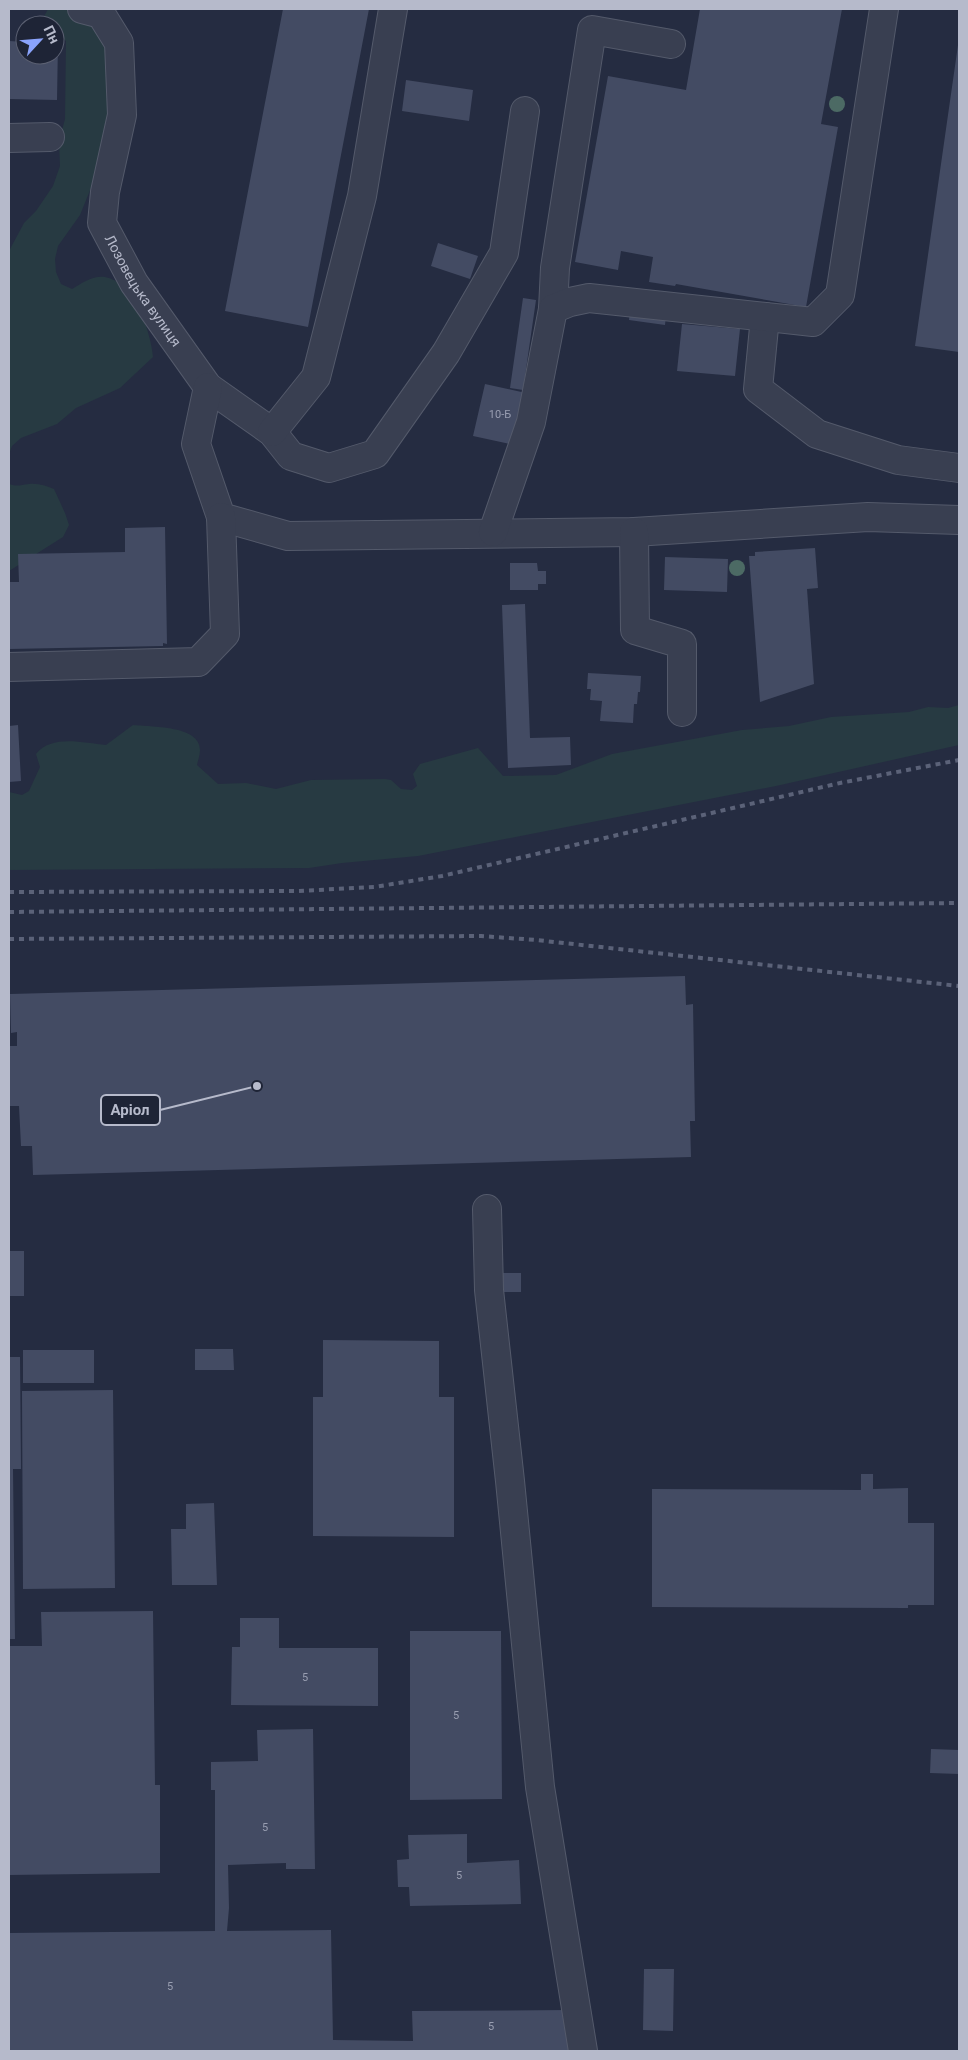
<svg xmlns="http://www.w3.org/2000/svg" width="968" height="2060" viewBox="0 0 968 2060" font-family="Roboto,sans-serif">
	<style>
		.green { fill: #273a42 }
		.building { fill: #434b63 }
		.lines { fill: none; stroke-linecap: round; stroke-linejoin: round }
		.minor-casing { stroke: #545a6b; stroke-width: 30 }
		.minor { stroke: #393f51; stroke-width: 28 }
		.rail { stroke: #5b6278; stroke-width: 4; stroke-dasharray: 5 5; stroke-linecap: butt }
		.tree { fill: #4c6a64 }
		.labels { text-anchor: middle; stroke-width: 4.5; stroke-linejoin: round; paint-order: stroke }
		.number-label { font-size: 11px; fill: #999eb1 }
		.street-label { font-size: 14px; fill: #b6bacb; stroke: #1e2436 }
		.leader { fill: none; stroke: #b6bacb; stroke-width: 2 }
		.callout-dot { fill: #b6bacb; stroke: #1e2436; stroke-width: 2 }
		.callout { fill: #1e2436; stroke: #b6bacb; stroke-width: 2 }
		.callout-label { font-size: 15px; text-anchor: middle; font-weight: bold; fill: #b6bacb }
	</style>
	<rect width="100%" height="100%" fill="#252c41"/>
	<!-- green -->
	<path class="green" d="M48 9H95L108 36 112 136 80 215 58 246 55 259 56 272 61 284 72 289C82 283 93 275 105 277 134 282 151 332 153 357L120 388 76 408 57 424 21 438 12 446 9 454V251L24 223 36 211 53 186 60 166 59 142 65 119 66 41 55 32V25H46L41 22Z
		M9 484C18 487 20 485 29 484 38 483 46 486 54 489L65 513 69 525 63 537 9 571Z
		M959 705V745L776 786 418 856 342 863 309 868 9 870V792L22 795 29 791 40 767 36 754C52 734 83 743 106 745L133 725C150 727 200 725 200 750 200 755 198 760 197 765L218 784 246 783 276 789 311 780 385 779 391 780 401 789 412 790 417 786 413 774 420 764 478 748 503 776 556 775 612 754 742 730 789 726 831 717 909 712 928 707 948 708Z"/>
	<!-- building -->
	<path class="building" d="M283 9H369L308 327 225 311Z
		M700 9H842L821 124 838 127 806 307 676 284 675 286 649 282 653 257 621 251 618 270 575 262 608 76 686 90Z
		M9 41 25 42V55H55V42H58L57 100 9 99Z
		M958 45H959V352L915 346Z
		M406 80 473 90 469 121 402 111Z
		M438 243 478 256 470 279 431 266Z
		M523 298 536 300 523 390 510 388Z
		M630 310 666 315 665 325 629 320Z
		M682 324 740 329 735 376 677 371Z
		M485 384 526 393 514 445 473 436Z
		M165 527 167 644 163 643V646L9 649V582H19L18 554 125 552V528Z
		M815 548 818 588 807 589 814 684 760 702 749 556H755V552Z
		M665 557 728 559 727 592 664 590Z
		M510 563H537L538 571H546V584H538V590H510Z
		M525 604 530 738 570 737 571 765 508 768 502 605Z
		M588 673 641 676 640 692H638L637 704H634L633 723 600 721 602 701 590 700 591 689H587Z
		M18 725 21 781 9 782V726Z
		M685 976 686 1005 693 1004 695 1121H690L691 1157 33 1175 32 1146H21L19 1106H9V1046H17V1032L11 1033 10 994Z
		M9 1251H24V1296H9Z
		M500 1273H521V1292H499Z
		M323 1340 439 1341V1397H454V1537L313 1536V1397H323Z
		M195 1349H233L234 1370H195Z
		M23 1350H94V1383H23Z
		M9 1357H20L21 1469H13L15 1639H9Z
		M113 1390 115 1588 23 1589 22 1391Z
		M861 1474H873V1489L908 1488V1523H934V1605H908V1608L652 1607V1489L861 1490Z
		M214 1503 217 1585H172L171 1529H186V1504Z
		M153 1611 155 1785H160V1873L9 1875V1646H42L41 1612Z
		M240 1618H279V1648H378V1706L231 1705 232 1647H240Z
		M410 1631H501L502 1799 410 1800Z
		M313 1729 315 1869H286V1863L228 1865 229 1908 227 1931 331 1930 333 2040 413 2041 412 2011 569 2010 570 2051H9V1933L215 1931V1790H211V1762L258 1761 257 1730Z
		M931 1749 959 1750V1774L930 1773Z
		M467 1834V1863L519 1860 521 1904 410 1906 409 1887H398L397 1860 409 1859 408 1835Z
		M644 1969H674L673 2031 643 2030Z"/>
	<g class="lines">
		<!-- minor casing -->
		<g class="minor-casing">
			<g id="minor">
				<path id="s1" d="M82 9 101 14 119 43 122 115 105 192 102 223 134 283 208 387 272 432 291 456 329 468 375 454 446 353 504 253 525 111"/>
				<path d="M9 138 50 137"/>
				<path d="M553 309 555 268 592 30 671 44"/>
				<path d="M765 317 758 389 817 434 898 460 959 468"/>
				<path d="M208 387 196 444 221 517 288 536 634 532 868 517 959 520"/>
				<path d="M272 432 316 377 362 196 393 9"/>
				<path d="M493 532 531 422 553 309 570 302 589 298 813 322 840 295 884 9"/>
				<path d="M634 532 635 630 682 644V712"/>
				<path d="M9 667 198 662 225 634 221 517"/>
				<path d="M487 1209 489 1290 510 1481 540 1787 583 2051"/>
			</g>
		</g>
		<!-- minor -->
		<use href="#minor" class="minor"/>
		<!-- rail -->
		<path class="rail" d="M9 892 298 891 374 887 442 876 840 783 959 760
			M9 912 959 903
			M9 939 481 936 536 940 959 986"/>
	</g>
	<!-- trees -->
	<g class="tree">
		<circle cx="837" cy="104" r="8"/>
		<circle cx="737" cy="568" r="8"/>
	</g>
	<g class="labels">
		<!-- number labels -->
		<g class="number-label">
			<text x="500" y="418">10-Б</text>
			<text x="305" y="1681">5</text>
			<text x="456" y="1719">5</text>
			<text x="265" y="1831">5</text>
			<text x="459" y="1879">5</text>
			<text x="170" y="1990">5</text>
			<text x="491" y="2030">5</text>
		</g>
		<!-- street labels -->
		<g class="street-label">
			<text dy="5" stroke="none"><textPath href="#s1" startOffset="315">Лозовецька вулиця</textPath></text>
		</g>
	</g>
	<!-- callouts -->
	<path class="leader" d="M257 1086L160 1110"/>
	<circle class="callout-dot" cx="257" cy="1086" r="5"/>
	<rect class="callout" x="101" y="1095" width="59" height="30" rx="5"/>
	<g class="callout-label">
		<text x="130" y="1115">Аріол</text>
	</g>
	<!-- border -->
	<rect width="968" height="2060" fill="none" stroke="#b6bacb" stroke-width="20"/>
	<!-- north arrow -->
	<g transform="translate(40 40) rotate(64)"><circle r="24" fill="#1e2436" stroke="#5b6072"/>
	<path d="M0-4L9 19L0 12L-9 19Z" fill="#8aa3fc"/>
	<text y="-8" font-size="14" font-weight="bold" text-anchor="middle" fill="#b6bacb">Пн</text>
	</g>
</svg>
